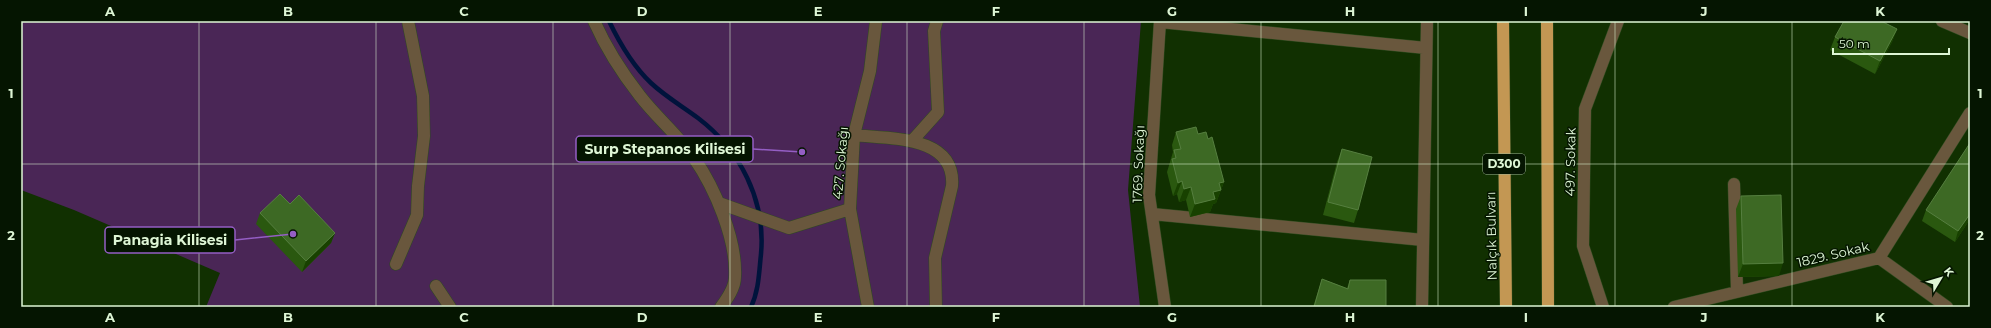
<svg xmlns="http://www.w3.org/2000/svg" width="1991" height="328" viewBox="0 0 1991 328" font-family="Montserrat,sans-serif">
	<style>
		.green { fill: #4a2656 }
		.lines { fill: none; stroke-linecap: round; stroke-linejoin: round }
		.stream { stroke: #00133c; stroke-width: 4.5 }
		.minor-casing { stroke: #2e4c1f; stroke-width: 13 }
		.highway-casing { stroke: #2e4c1f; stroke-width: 13 }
		.minor { stroke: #69573d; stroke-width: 12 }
		.highway { stroke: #c39753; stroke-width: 12 }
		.wall { fill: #2a580f }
		.shaded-wall { fill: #184100 }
		.building { fill: #3d6924; stroke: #567f40 }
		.grid { fill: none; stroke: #def6d5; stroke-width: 1; stroke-opacity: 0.55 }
		.labels { text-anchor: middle; stroke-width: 3; stroke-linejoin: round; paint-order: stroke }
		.shield { fill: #051501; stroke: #9db295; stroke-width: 1 }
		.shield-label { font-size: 12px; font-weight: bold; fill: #def6d5 }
		.street-label { font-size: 13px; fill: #def6d5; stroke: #051501 }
		.leader { fill: none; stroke: #945ec4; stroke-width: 1.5 }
		.callout-dot { fill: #945ec4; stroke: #051501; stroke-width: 1.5 }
		.callout { fill: #051501; stroke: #945ec4; stroke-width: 1.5 }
		.callout-label { font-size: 14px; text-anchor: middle; font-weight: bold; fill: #def6d5 }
		.neatline { fill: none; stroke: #def6d5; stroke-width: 1.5 }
		.grid-label { font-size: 13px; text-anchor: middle; font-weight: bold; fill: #def6d5 }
	</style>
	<rect width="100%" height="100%" fill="#113001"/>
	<!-- green -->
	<path class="green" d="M21 21H1141L1128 190 1140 307H206L220 273 74 210 21 190Z"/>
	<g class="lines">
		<!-- stream -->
		<path class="stream" d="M609 21C620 44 633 66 651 83 666 97 682 106 698 118 740 150 766 200 761 254 759 272 759 290 751 307"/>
		<!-- minor casing -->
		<g class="minor-casing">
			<path id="minor" d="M594 21C606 48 622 73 640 96 657 118 678 135 694 158 715 188 737 240 735 277 735 288 727 299 721 307
				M1160 21 1149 195 1165 307
				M1942 21 1970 33
				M1160 22 1426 48
				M854 135C889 139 956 135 952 186L935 258 936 307
				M912 141 938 112 934 31 937 21
				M1734 184 1737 291
				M719 203 789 228 850 209
				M1152 214 1423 240
				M1879 258 1947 307
				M396 264 417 215 418 186 424 136 423 96 408 21
				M436 286 450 307
				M868 307 850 209 854 135 870 71 876 21
				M1422 307 1427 21
				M1603 307 1583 246 1585 109 1618 21
				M1674 307 1879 258 1970 113"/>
		</g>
		<!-- highway casing -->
		<g class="highway-casing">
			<path id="highway" d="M1503 21 1506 307
				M1547 21 1548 307"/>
		</g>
		<!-- minor -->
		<use href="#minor" class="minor"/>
		<!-- highway -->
		<use href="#highway" class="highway"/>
	</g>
	<!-- wall -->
	<path class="wall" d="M1897 29 1892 42 1875 74 1830 50 1835 37Z
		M1176 132 1198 134 1208 139 1224 182 1216 203 1213 204 1210 212 1190 217 1186 200 1179 202 1177 194 1173 196 1167 172 1173 152 1172 145Z
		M1342 149 1358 210 1354 223 1323 215 1337 162Z
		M1741 196 1779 276 1738 277 1736 209Z
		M290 204 335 233 331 243 302 272 256 224 260 213Z
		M1926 210 1970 219 1955 242 1922 221Z
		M1322 279 1347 288 1350 280 1386 307H1313Z"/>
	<!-- shaded-wall -->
	<path class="shaded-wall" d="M1897 29 1892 42 1875 74 1880 61Z
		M1182 181 1177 194 1173 196 1178 183Z
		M1224 182 1216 203 1213 204 1210 212 1190 217 1195 204 1213 192 1219 183Z
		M1191 187 1186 200 1179 202 1184 189Z
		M1970 214V219L1955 242 1958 231Z
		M335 233 331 243 302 272 306 261Z
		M1783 263 1779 276 1738 277 1743 264Z"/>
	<!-- building -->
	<path class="building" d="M1844 21H1881L1897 29 1880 61 1835 37Z
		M1196 127 1198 134 1206 132 1208 139 1212 137 1224 182 1219 183 1221 190 1213 192 1215 199 1195 204 1191 187 1184 189 1182 181 1178 183 1172 159 1176 158 1174 150 1181 149 1176 132Z
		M1970 143V214L1958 231 1926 210Z
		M1342 149 1372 157 1358 210 1328 202Z
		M280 194 290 204 299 195 335 233 306 261 260 213Z
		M1781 195 1783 263 1743 264 1741 196Z
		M1322 279 1348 289 1350 280H1386V307H1314Z"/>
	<!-- grid -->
	<path class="grid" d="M199 21V307M376 21V307M553 21V307M730 21V307M907 21V307M1084 21V307M1261 21V307M1438 21V307M1615 21V307M1792 21V307M21 164H1970"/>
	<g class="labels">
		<!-- shield labels -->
		<rect class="shield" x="1483" y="154" width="42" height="20" rx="3"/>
		<g class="shield-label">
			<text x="1504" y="168">D300</text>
		</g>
		<!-- street labels -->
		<g class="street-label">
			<text transform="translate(1570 162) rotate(-89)" y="5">497. Sokak</text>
			<text transform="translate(840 163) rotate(-85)" y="5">427. Sokağı</text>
			<text transform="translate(1138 164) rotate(-88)" y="5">1769. Sokağı</text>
			<text transform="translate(1491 236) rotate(-91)" y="5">Nalçık Bulvarı</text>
			<text transform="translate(1833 254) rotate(-13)" y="5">1829. Sokak</text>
		</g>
	</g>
	<!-- callouts -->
	<path class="leader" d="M802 152L753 149M293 234L235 240"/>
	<g class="callout-dot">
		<circle cx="802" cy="152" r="4"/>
		<circle cx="293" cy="234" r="4"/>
	</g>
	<g class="callout">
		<rect x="576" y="136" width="177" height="26" rx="4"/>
		<rect x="105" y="227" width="130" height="26" rx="4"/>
	</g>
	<g class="callout-label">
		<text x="665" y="154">Surp Stepanos Kilisesi</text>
		<text x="170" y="245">Panagia Kilisesi</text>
	</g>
	<!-- border -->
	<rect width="1991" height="328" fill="none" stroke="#051501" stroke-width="44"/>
	<!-- north arrow -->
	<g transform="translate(1941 278) rotate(52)" stroke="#051501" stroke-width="3" paint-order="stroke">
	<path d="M0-3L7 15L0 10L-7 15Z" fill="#def6d5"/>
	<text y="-6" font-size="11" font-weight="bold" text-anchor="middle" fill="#def6d5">K</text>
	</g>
	<!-- scale -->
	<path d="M1833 48v6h116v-6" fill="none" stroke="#def6d5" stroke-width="2"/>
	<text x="1839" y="48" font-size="12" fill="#def6d5" stroke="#051501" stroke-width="3" paint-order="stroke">50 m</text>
	<rect x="22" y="22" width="1947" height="284" class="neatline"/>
	<g class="grid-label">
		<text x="110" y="16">A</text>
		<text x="288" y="16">B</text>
		<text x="464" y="16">C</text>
		<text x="642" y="16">D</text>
		<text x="818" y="16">E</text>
		<text x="996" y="16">F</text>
		<text x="1172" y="16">G</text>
		<text x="1350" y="16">H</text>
		<text x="1526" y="16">I</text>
		<text x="1704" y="16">J</text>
		<text x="1880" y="16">K</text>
		<text x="11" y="98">1</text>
		<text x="1980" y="98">1</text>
		<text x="11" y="240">2</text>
		<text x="1980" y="240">2</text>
		<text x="110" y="322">A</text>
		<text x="288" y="322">B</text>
		<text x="464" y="322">C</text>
		<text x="642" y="322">D</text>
		<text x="818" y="322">E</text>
		<text x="996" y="322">F</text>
		<text x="1172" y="322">G</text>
		<text x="1350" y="322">H</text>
		<text x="1526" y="322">I</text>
		<text x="1704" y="322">J</text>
		<text x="1880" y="322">K</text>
	</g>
</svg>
